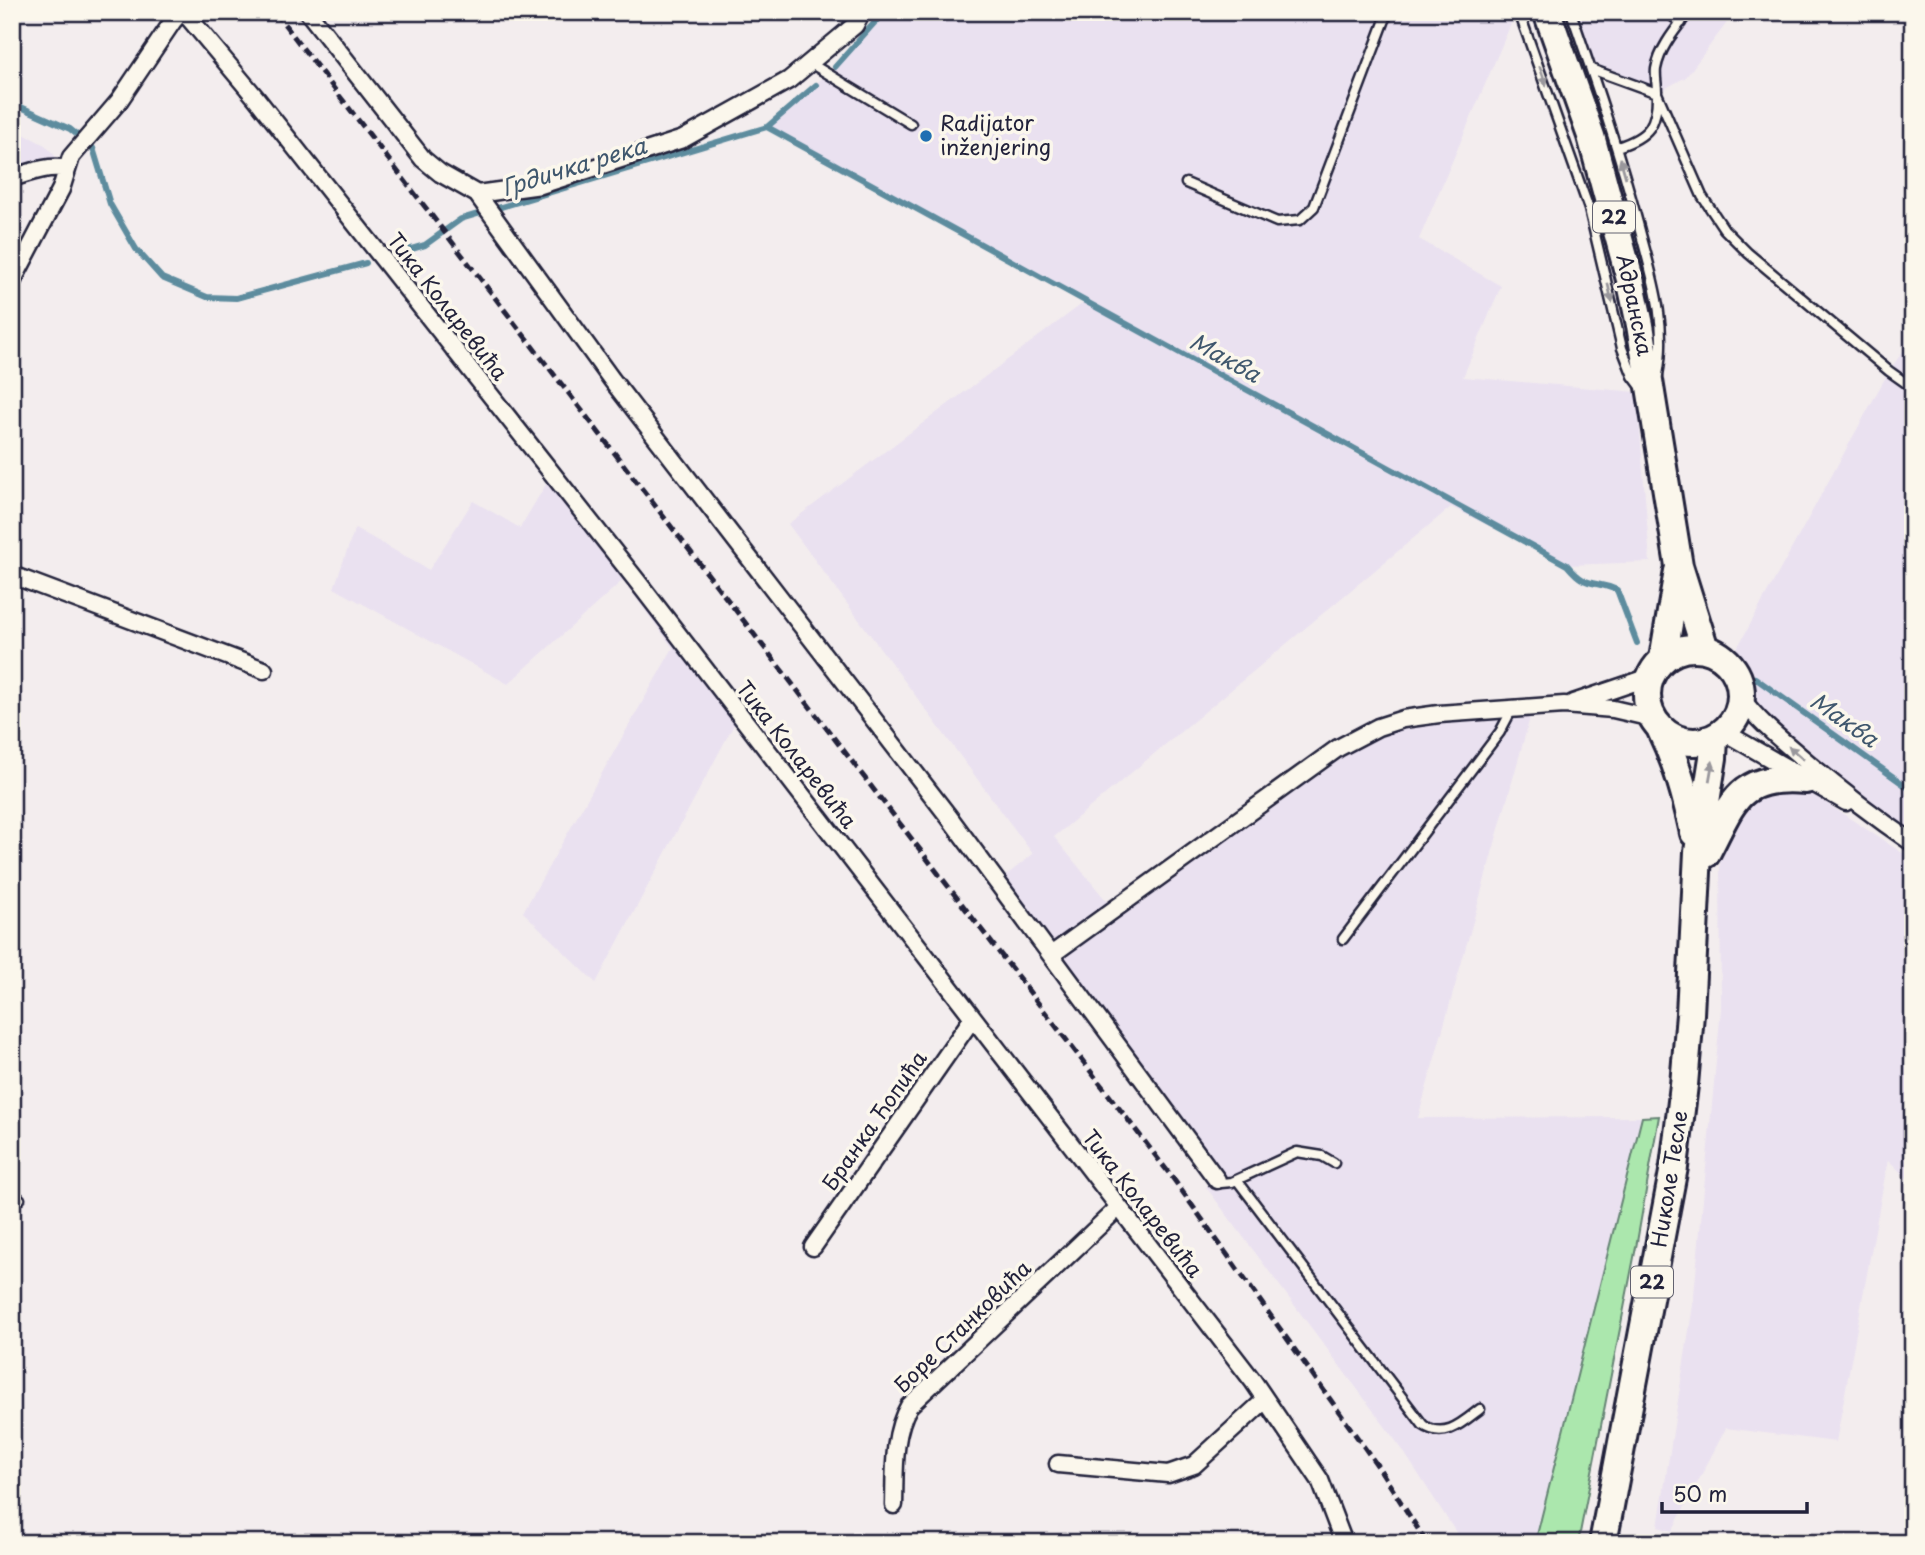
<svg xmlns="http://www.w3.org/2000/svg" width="1925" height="1555" viewBox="0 0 1925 1555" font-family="'Playpen Sans',sans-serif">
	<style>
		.built { fill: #eae1f0; fill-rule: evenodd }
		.green { fill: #abe7ad; stroke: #668474; stroke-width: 2 }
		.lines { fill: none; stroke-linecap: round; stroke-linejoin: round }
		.stream { stroke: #5d8c9e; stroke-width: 6 }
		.service-casing { stroke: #22223b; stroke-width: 13 }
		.minor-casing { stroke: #22223b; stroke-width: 21 }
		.primary-casing { stroke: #22223b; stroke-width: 32 }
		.service { stroke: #fbf7ec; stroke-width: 8 }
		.minor { stroke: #fbf7ec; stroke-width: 16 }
		.primary { stroke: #fbf7ec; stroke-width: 26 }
		.rail { stroke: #22223b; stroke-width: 5; stroke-dasharray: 10 5; stroke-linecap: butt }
		.oneway { fill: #99979c }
		.poi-dot { fill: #1f6fb2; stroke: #fbf7ec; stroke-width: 2.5 }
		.labels { text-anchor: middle; stroke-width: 7; stroke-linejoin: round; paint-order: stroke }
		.shield { fill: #fbf7ec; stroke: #636270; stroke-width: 2 }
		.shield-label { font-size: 19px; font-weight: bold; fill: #22223b }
		.poi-label { font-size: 21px; fill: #22223b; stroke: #fbf7ec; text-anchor: start }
		.street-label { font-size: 21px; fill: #22223b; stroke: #fbf7ec }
		.water-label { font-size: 23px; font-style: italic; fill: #3f576d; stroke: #fbf7ec }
	</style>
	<rect width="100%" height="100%" fill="#f3edee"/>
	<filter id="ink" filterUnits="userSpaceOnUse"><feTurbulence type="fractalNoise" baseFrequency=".0143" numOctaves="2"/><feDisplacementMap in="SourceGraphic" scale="14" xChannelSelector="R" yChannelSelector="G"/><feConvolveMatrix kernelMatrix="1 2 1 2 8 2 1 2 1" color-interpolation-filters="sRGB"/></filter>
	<g filter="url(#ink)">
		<!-- built -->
		<path class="built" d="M884 12H1516L1419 239 1501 286 1463 377 1637 392 1650 562 1567 565 1451 507 1054 837 1114 910 1378 727 1533 707 1418 1118 1642 1117 1535 1543H1463L1402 1449 1206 1187 1216 1180 998 882 1033 854 788 524 1086 301 767 127 835 67ZM1147 335 1236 383 1363 456 1362 457Z
			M1571 12H1735L1686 77 1657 93 1591 69Z
			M12 128 45 145 67 169 12 178Z
			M1913 337V843L1741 698 1740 686 1729 663 1889 371Z
			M552 474 739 715 596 983 523 912 673 648 623 580 508 684 334 588 355 528 429 570 473 501 520 528Z
			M1790 779 1913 860V1184L1888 1160 1836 1442 1726 1428 1672 1531 1658 1527 1693 1305 1721 1009 1720 857 1717 833 1723 819Z"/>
		<!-- green -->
		<path class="green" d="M1659 1116 1637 1242 1578 1543H1535L1642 1117Z"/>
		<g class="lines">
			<!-- stream -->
			<path class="stream" d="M835 67 884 12
				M12 103 70 129 93 148 110 204 136 249 162 278 207 297 236 298 366 263
				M767 127 1567 565C1588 590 1592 579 1617 590L1637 643
				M398 253 425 245 461 219 767 127 816 85
				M1755 678 1913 791"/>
			<!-- service casing -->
			<g class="service-casing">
				<path id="service" d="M1519 12 1589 209 1622 348 1633 376 1642 388
					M1571 12C1596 84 1620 154 1639 227 1652 277 1668 323 1658 375
					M1667 12 1681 23
					M810 63 911 124
					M1591 69 1657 93 1702 196 1724 229 1748 253 1889 371 1913 388
					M1617 147C1649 137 1658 125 1657 91 1657 84 1655 76 1656 69 1660 47 1676 29 1689 12
					M1186 183 1277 222 1300 220 1314 207 1388 12
					M1343 939 1500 732 1509 715V708
					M1217 1180 1221 1183 1232 1182 1297 1152 1322 1156 1334 1163
					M1237 1180 1423 1425C1445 1440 1463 1422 1480 1409
					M12 1193 20 1199"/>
			</g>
			<!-- minor casing -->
			<g class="minor-casing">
				<path id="minor" d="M184 12 256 98 637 581 1253 1381 1320 1480 1344 1543
					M308 12 423 159 440 173 477 194 541 185 683 139 789 80 855 25 862 12
					M12 178C31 172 48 165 67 169
					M477 194 612 380 949 817 1217 1180
					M12 282 61 189 71 157 119 101 173 21 181 12
					M12 575 264 670
					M1741 698C1758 721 1779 738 1800 756 1836 787 1873 816 1913 843
					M1573 703 1650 677
					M1724 732 1846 802
					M1051 955 1338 748 1378 727 1403 719 1439 714 1564 705 1613 709 1652 718
					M813 1247 972 1019
					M1058 1464 1168 1474 1194 1465 1265 1400
					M894 1505C895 1473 892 1435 909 1406L1118 1208"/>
			</g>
			<!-- primary casing -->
			<g class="primary-casing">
				<path id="primary" d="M1547 12 1591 136 1631 283 1640 325 1679 566 1705 649
					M1647 695a47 47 0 1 1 94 0a47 47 0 1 1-94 0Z
					M1663 659 1678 571
					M1660 728C1677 763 1686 796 1694 833
					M1706 854C1734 801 1737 774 1806 780
					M1603 1543 1674 1167 1684 1085 1690 1014 1698 852 1713 758 1714 738"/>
			</g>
			<!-- service -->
			<use href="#service" class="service"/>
			<!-- minor -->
			<use href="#minor" class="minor"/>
			<!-- primary -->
			<use href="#primary" class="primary"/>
			<!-- rail -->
			<path class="rail" d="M275 12 1172 1177 1379 1468 1427 1543"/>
		</g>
		<!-- one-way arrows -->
		<defs><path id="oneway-solid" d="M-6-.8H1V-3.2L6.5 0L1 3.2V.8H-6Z" transform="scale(1.75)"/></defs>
		<g class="oneway">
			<use href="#oneway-solid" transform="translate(1543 76) rotate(71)"/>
			<use href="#oneway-solid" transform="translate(1623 168) rotate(-106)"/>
			<use href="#oneway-solid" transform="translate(1610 293) rotate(77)"/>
			<use href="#oneway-solid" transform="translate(1796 753) rotate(-139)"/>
			<use href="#oneway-solid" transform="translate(1711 771) rotate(-80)"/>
		</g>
	</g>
	<!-- markers -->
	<circle class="poi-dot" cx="926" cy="136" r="7"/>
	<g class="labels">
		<!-- shield labels -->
		<g class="shield">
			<rect x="1593" y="201.5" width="42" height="31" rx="5"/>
			<rect x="1631" y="1266.5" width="42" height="31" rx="5"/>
		</g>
		<g class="shield-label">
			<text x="1614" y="224">22</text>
			<text x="1652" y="1289">22</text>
		</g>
		<!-- poi labels -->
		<g class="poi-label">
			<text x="940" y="131">Radijator<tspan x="940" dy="24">inženjering</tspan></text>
		</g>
		<!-- street labels -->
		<g class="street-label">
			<text transform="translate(1634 305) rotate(78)" y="7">Адранска</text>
			<text transform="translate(447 307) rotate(52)" y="7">Тика Коларевића</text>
			<text transform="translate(796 755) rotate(52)" y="7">Тика Коларевића</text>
			<text transform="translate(875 1121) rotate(-55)" y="7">Бранка Ћопића</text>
			<text transform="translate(1670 1179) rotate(-81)" y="7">Николе Тесле</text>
			<text transform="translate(1142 1204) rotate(52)" y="7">Тика Коларевића</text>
			<text transform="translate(963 1327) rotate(-44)" y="7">Боре Станковића</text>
		</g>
		<!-- water labels -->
		<g class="water-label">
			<text transform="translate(574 167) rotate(-17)" y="8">Грдичка река</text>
			<text transform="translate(1225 358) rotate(29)" y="8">Маква</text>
			<text transform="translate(1844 720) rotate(35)" y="8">Маква</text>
		</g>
	</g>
	<!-- margin -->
	<rect width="1925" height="1555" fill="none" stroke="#fbf7ec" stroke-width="42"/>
	<rect x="21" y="21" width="1883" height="1513" fill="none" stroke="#22223b" stroke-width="2.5" filter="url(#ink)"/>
	<!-- scale -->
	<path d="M1662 1502v10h145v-10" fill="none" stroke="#22223b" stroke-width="3.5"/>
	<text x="1673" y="1502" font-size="21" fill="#22223b" stroke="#fbf7ec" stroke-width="5" paint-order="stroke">50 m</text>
</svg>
